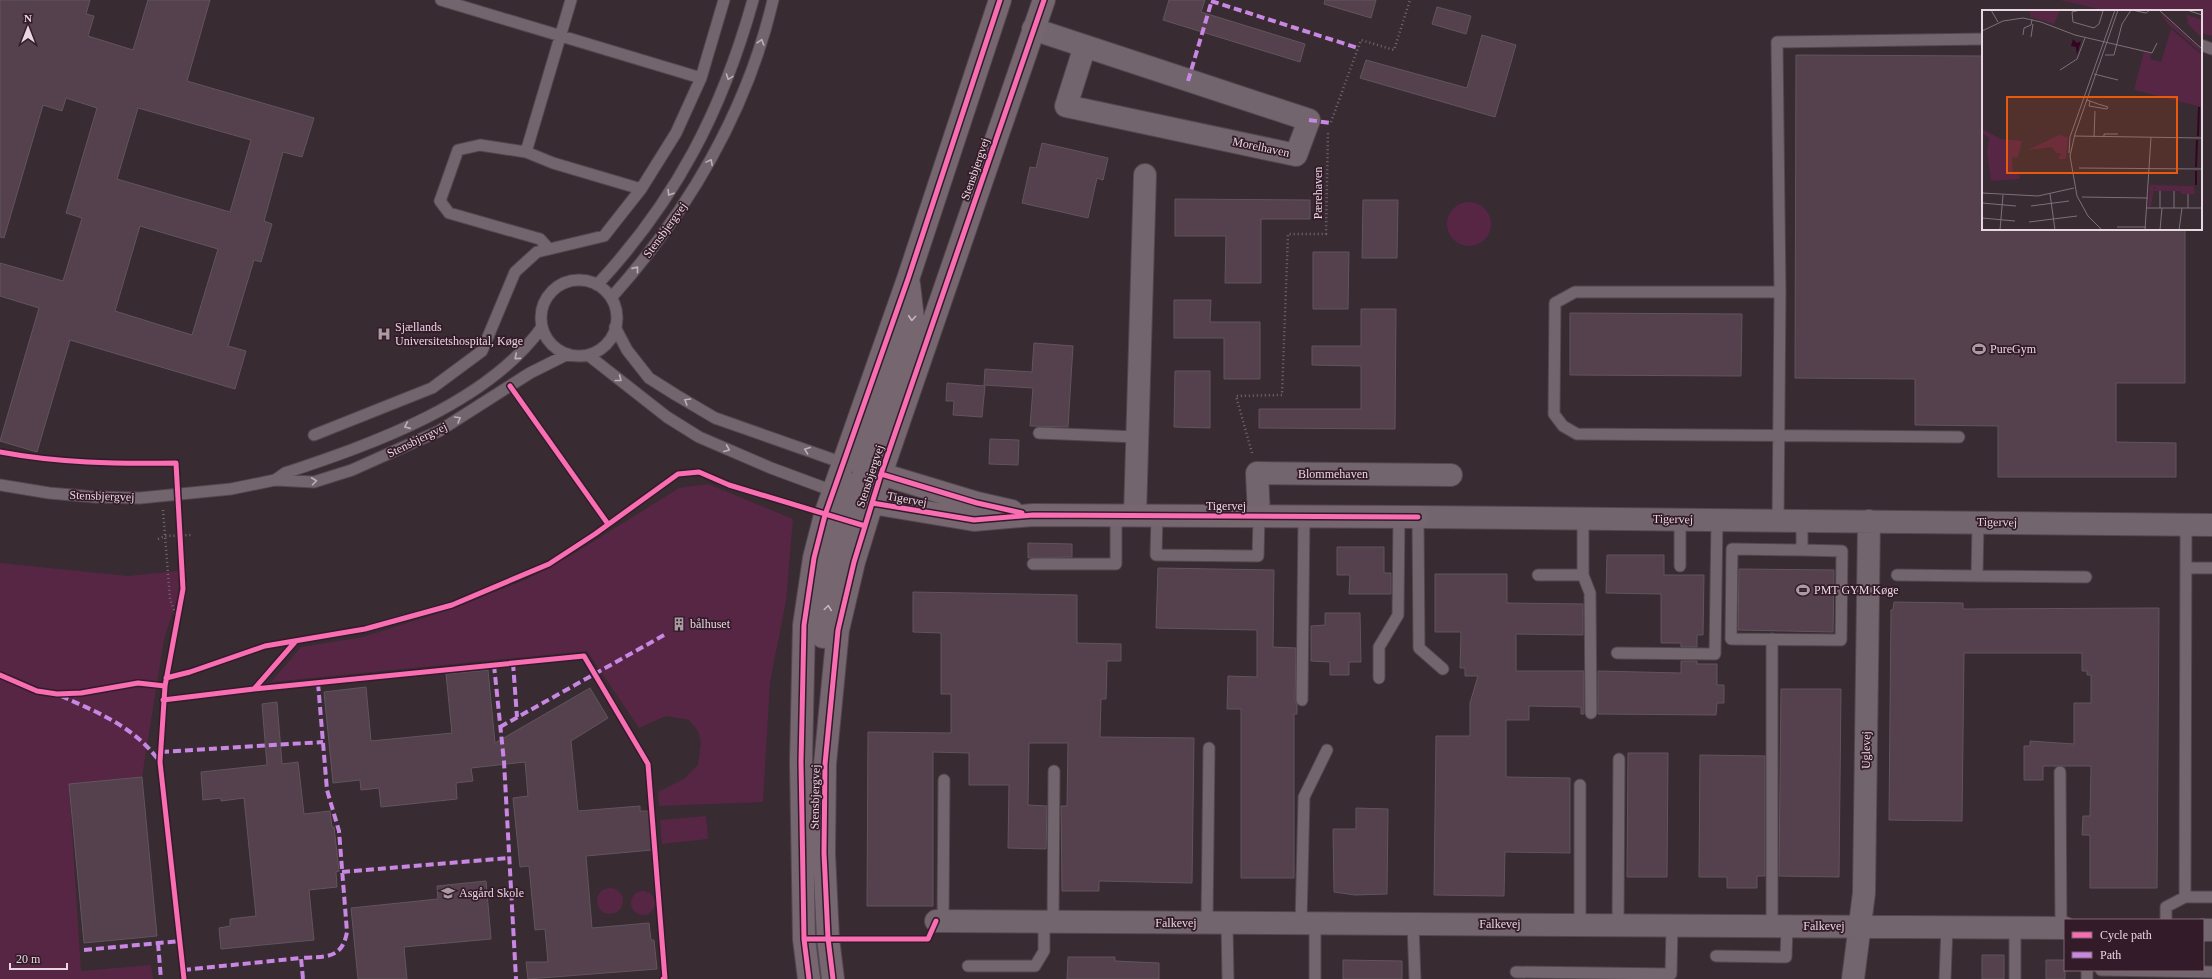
<svg xmlns="http://www.w3.org/2000/svg" width="2212" height="979" viewBox="0 0 2212 979" font-family="'Times New Roman',serif">
	<style>
		.green { fill: #572644 }
		.building { fill: #55404d; stroke: #61555c; fill-rule: evenodd }
		.lines { fill: none; stroke-linecap: round; stroke-linejoin: round }
		.lane-casing { stroke: #53474e; stroke-width: 13 }
		.street-casing { stroke: #53474e; stroke-width: 24 }
		.secondary-casing { stroke: #53474e; stroke-width: 24 }
		.path { stroke: #756a70; stroke-width: 2.5; stroke-dasharray: 1 3; stroke-linecap: butt }
		.lane { stroke: #73656d; stroke-width: 11 }
		.street { stroke: #73656d; stroke-width: 22 }
		.secondary { stroke: #76666f; stroke-width: 22 }
		.quiet { stroke: #c787e3; stroke-width: 4; stroke-dasharray: 8 4; stroke-linecap: butt }
		.cycleway-casing { stroke: #341b29; stroke-width: 8 }
		.cycleway { stroke: #f96db3; stroke-width: 5 }
		.oneway { stroke: #bfafb8 }
		.oneway2 { stroke: #c6b5be }
		.labels { text-anchor: middle; stroke-width: 3.5; stroke-linejoin: round; paint-order: stroke }
		.street-label { font-size: 12px; fill: #e8d7e0; stroke: #341b29 }
		.poi-label { font-size: 12px; fill: #e8d7e0; stroke: #341b29; text-anchor: start }
		.inset-river { fill: none; stroke: #350425; stroke-width: 2 }
		.inset-road { fill: none; stroke: #7e7078; stroke-width: 1 }
		.view { fill: #e8590c; fill-opacity: 0.15; stroke: #e8590c; stroke-width: 2 }
		.inset-edge { fill: none; stroke: #e8d7e0; stroke-width: 2 }
	</style>
	<rect width="100%" height="100%" fill="#382b32"/>
	<!-- green -->
	<path class="green" d="M2060 0H2212V36L2201 33V11H2107Z
		M1447 224a22 22 0 1 1 44 0a22 22 0 1 1-44 0Z
		M708 484 793 519 786 601 770 682 763 802 659 806 658 792 684 779 698 765 701 743 698 731 689 720 666 716 639 728 587 651 271 682 301 647 363 637 452 609 527 579 575 553 679 488Z
		M0 563 128 576 187 570 164 639 142 777 69 784 81 971 151 965 153 979H0Z
		M706 816 708 839 662 844 660 820Z
		M597 901a13 13 0 1 1 26 0a13 13 0 1 1-26 0Z
		M631 903a12 12 0 1 1 24 0a12 12 0 1 1-24 0Z"/>
	<!-- building -->
	<path class="building" d="M0 0H90L86 14 94 16 88 36 133 50 148 0H210L187 81 314 118 302 157 283 152 264 221 272 224 261 262 254 260 228 346 246 351 235 389 70 340 37 452 0 441 39 308 0 296V263L63 281 82 218 66 213 97 108 66 98 62 111 43 105 4 238 0 237ZM138 108 251 140 230 212 117 179ZM140 226 218 249 192 335 115 311Z
		M1169 0H1205L1201 12 1305 44 1300 62 1163 20Z
		M1325 0H1376L1371 18 1324 4Z
		M1437 7 1471 16 1466 34 1432 24Z
		M1482 35 1516 45 1495 117 1360 78 1366 60 1467 88Z
		M1796 55 1983 56V229H2185V383H2116V442L2176 443V477H1998V426L1915 425V379L1795 378Z
		M1042 143 1108 158 1103 180 1097 178 1088 218 1022 203 1030 167 1036 168Z
		M1175 199 1310 200V219H1261V283H1225L1226 236H1175Z
		M1363 200H1398L1397 258H1362Z
		M1313 252H1349L1348 309H1313Z
		M1174 300H1211L1210 322H1260V379H1224V338H1174Z
		M1361 309H1396L1395 429 1259 428V409H1361V366L1312 365V346H1361Z
		M1570 313 1742 314 1741 376 1570 375Z
		M1034 343 1073 346 1068 427 1030 426 1033 388 984 385 985 369 1032 372Z
		M1175 371H1210V428L1174 427Z
		M947 383 985 386 982 417 953 415 954 401H946Z
		M990 439 1019 440 1018 465 989 464Z
		M1028 543 1072 544V557L1028 558Z
		M1337 547H1384V573H1391V594H1349L1350 575H1337Z
		M1607 555H1664V575H1704L1703 635H1697V647H1681V643H1661V594L1606 593Z
		M1158 568 1274 570 1273 647 1296 648 1295 700 1297 705V714H1294V878H1241V709H1227L1228 676 1257 677V630L1156 628Z
		M1739 569 1834 570 1833 632 1738 630Z
		M1435 574H1507V603L1583 604V635L1516 634V671H1584V714H1581V707L1529 706V720H1506V777L1570 778V853L1505 852 1504 896 1434 895 1436 736H1470V703L1478 676H1465V668H1460L1461 632H1435Z
		M913 592 1077 595V643L1121 644V661H1107L1106 699H1101L1100 737 1194 738 1192 883 1099 881V891H1062L1061 806H1067L1068 743H1029L1028 805 1047 806 1046 849 1008 848 1009 785H969V753L933 752V906H867L868 732 951 733V694H941V633L913 632Z
		M1894 602 1963 603V609L2159 608 2157 888H2090V835H2082L2083 816H2090L2091 766H2043V780H2024V746H2030V741L2074 744V703H2091V675H2087V671H2082V653H1964L1962 821 1889 820 1891 610H1893Z
		M1325 613H1360L1361 662H1349V675H1330V662L1311 661V626L1325 625Z
		M1681 661H1697V664H1717V685H1724V703H1717L1716 715 1598 714V671L1681 673Z
		M488 670 495 743 590 688 608 718 571 741 578 811 640 806V811H648L652 850 586 856 592 928 649 923 651 940H654L657 969 528 979 526 962H548L545 929 535 930 529 866 520 867 513 798 528 796 525 762 471 768 473 781 456 783 457 799 381 807 379 788 361 790 360 780 333 783 324 692 366 687 371 741 452 733 446 674Z
		M1781 689H1841L1839 877 1779 876Z
		M277 702 282 764 298 762 304 814 330 811 332 827H334L339 871 336 872 337 887 309 890 314 940 221 949 219 928 230 926V919L256 916 244 798 221 801V798L203 800 201 772 267 765 262 704Z
		M1628 753H1668L1667 877H1627Z
		M1700 755 1765 756V876H1757V888H1727V877H1699Z
		M142 777 157 936 84 943 69 784Z
		M1356 808 1388 809 1387 894 1355 895 1334 892 1333 829H1356Z
		M486 881 491 939 404 947 407 979H358L351 908 438 899 437 886Z
		M1982 955H2004V979H1982Z
		M1068 957H1115V961L1159 963V979H1067Z
		M1343 960 1402 961V979H1343Z
		M2046 960H2065V979H2046Z"/>
	<g class="lines">
		<!-- lane casing -->
		<g class="lane-casing">
			<path id="lane" d="M441 0 701 78
				M571 0 526 152 553 163 641 189
				M2201 45 2212 49
				M526 152 480 145 458 150 440 201 449 213 540 239 549 249
				M541 318a38 38 0 1 1 76 0a38 38 0 1 1-76 0Z
				M597 285C676 200 722 111 753 0
				M1780 292H1575L1555 303 1554 414 1563 426 1577 434 1959 437
				M611 298C687 213 747 112 773 0
				M615 327 627 350 649 378 676 395 715 418 843 463
				M588 355 667 417 699 437 771 468 833 491
				M1039 433 1137 437
				M314 435 432 388 482 351 515 272 537 252 604 236 641 189 676 133 701 78 724 0
				M275 480 285 473C372 444 487 404 542 327
				M0 485 49 493 95 497 140 498 231 489 275 480 314 482 352 470 439 431 530 373 568 354
				M1157 515 1156 555 1258 556 1259 516
				M1418 517 1419 648 1443 669
				M1778 520 1780 292 1777 42 1983 39
				M1802 550 1842 551 1841 640 1731 639 1732 549 1802 550V520
				M1033 564H1116V515
				M1680 566V519
				M2186 568H2212
				M1538 575H1583V518
				M1583 575 1590 593 1591 713
				M1897 575 1977 576 1978 522
				M1977 576 2086 577
				M1772 639V926
				M1617 653 1715 654 1717 520
				M1379 678V647L1398 615 1399 517
				M1302 700 1304 516
				M2060 772 2061 928
				M2185 897H2212
				M2166 920V907L2185 897 2186 525
				M943 922 944 780
				M1053 922 1054 771
				M1207 923 1209 748
				M1227 923 1228 979
				M1301 923 1304 797 1327 750
				M1315 924V979
				M1413 924 1415 979
				M1580 925V785
				M1618 925 1619 759
				M2015 928V979
				M1716 956 1786 957 1787 926
				M968 966H1035L1044 951V922
				M2101 970 2212 972
				M1516 972 1671 974 1672 925
				M1945 979 1947 927
				M2087 979V970"/>
		</g>
		<!-- street casing -->
		<g class="street-casing">
			<path id="street" d="M1033 29C1125 59 1217 90 1309 120L1296 155 1066 106 1085 46
				M1135 515 1145 175
				M1259 516 1257 473 1451 475
				M1418 517 2212 525
				M936 921 2065 928
				M2203 930H2212
				M1853 979 1864 893 1869 521"/>
		</g>
		<!-- secondary casing -->
		<g class="secondary-casing">
			<path id="secondary" d="M868 470 977 503 1012 511
				M833 491 872 503 974 520 1033 515 1418 517
				M872 503 863 469 913 319 909 284
				M823 637 834 565 853 498 849 484
				M809 979 804 939 801 762 804 625 814 558 825 515 908 279 1000 0
				M833 979 828 938 824 853 825 764 838 630 854 562 881 474 1044 0"/>
		</g>
		<!-- path -->
		<path class="path" d="M1331 122 1361 40 1394 50 1410 0
			M1252 453 1236 396 1282 395 1288 234H1326L1328 131
			M163 510 170 599 177 618
			M158 539 165 536 191 535"/>
		<!-- lane -->
		<use href="#lane" class="lane"/>
		<!-- street -->
		<use href="#street" class="street"/>
		<!-- secondary -->
		<use href="#secondary" class="secondary"/>
		<!-- quiet -->
		<path class="quiet" d="M1211 1 1358 48
			M1188 81 1212 0
			M1309 120 1330 123
			M513 663 517 717
			M494 665 504 762 516 979
			M61 696C97 712 135 727 159 761
			M500 727 666 634
			M161 752 323 742
			M342 872 509 858
			M158 943 161 979
			M84 950 180 941
			M183 970 301 958
			M303 979 301 958C325 956 342 960 347 932L339 831 327 790 318 683"/>
		<!-- cycleway casing -->
		<g class="cycleway-casing">
			<path id="cycleway" d="M510 386 608 524
				M0 452C58 463 116 464 176 463L183 589 165 686 160 762 184 979
				M881 474 977 503 1022 513
				M872 503 974 520 1033 515 1418 517
				M295 642 254 689 584 656 648 764 665 979H663
				M0 675 37 691 57 694 81 693 138 683 165 686
				M166 678 190 672 265 646 365 629 452 605 549 564 595 534 678 474 699 472 729 485 865 526
				M163 700 254 689
				M804 939H928L936 921
				M809 979 804 939 801 762 804 625 814 558 825 515 908 279 1000 0
				M833 979 828 938 824 853 825 764 838 630 854 562 881 474 1044 0"/>
		</g>
		<!-- cycleway -->
		<use href="#cycleway" class="cycleway"/>
	</g>
	<!-- one-way arrows -->
	<defs><path id="oneway-chevron" d="M-2-3.5L2.5 0L-2 3.5" fill="none" stroke-width="1.6" stroke-linecap="round" stroke-linejoin="round"/></defs>
	<g class="oneway">
		<use href="#oneway-chevron" transform="translate(761 42) rotate(-73)"/>
		<use href="#oneway-chevron" transform="translate(729 77) rotate(110)"/>
		<use href="#oneway-chevron" transform="translate(710 162) rotate(-62)"/>
		<use href="#oneway-chevron" transform="translate(670 193) rotate(122)"/>
		<use href="#oneway-chevron" transform="translate(636 269) rotate(-51)"/>
		<use href="#oneway-chevron" transform="translate(517 357) rotate(140)"/>
		<use href="#oneway-chevron" transform="translate(619 379) rotate(38)"/>
		<use href="#oneway-chevron" transform="translate(687 401) rotate(-149)"/>
		<use href="#oneway-chevron" transform="translate(458 419) rotate(-30)"/>
		<use href="#oneway-chevron" transform="translate(407 426) rotate(156)"/>
		<use href="#oneway-chevron" transform="translate(727 449) rotate(23)"/>
		<use href="#oneway-chevron" transform="translate(807 450) rotate(-160)"/>
		<use href="#oneway-chevron" transform="translate(314 481) rotate(-7)"/>
	</g>
	<g class="oneway2">
		<use href="#oneway-chevron" transform="translate(912 318) rotate(94)"/>
		<use href="#oneway-chevron" transform="translate(828 608) rotate(-82)"/>
	</g>
	<!-- icons -->
	<defs>
		<g id="hospital-bare" transform="scale(1.08)"><path d="M-5-5h3v3.5h4V-5h3V5h-3V1.5h-4V5h-3Z" fill="#aa9ba3" stroke="#341b29" stroke-width="2.5" paint-order="stroke"/></g>
		<g id="stadium-bare" transform="scale(1.08)"><path d="M0-5a6.5 5 0 1 0 0 10a6.5 5 0 1 0 0-10ZM-3.5-1.8h7v3.6h-7Z" fill="#aa9ba3" stroke="#341b29" stroke-width="2.5" paint-order="stroke"/></g>
		<g id="building-bare" transform="scale(1.08)"><path d="M-4-6H4V6H1V3H-1V6H-4ZM-2.5-4.3h1.7v1.8h-1.7ZM.8-4.3h1.7v1.8H.8ZM-2.5-1h1.7V.8h-1.7ZM.8-1h1.7V.8H.8Z" fill="#aa9ba3" stroke="#341b29" stroke-width="2.5" paint-order="stroke"/></g>
		<g id="school-bare" transform="scale(1.08)"><path d="M0-5L7-2L0 1L-7-2ZM-4 1L0 2.5L4 1V4Q0 6-4 4Z" fill="#aa9ba3" stroke="#341b29" stroke-width="2.5" paint-order="stroke"/></g>
	</defs>
	<g fill-rule="evenodd">
		<use href="#hospital-bare" x="384" y="334"/>
		<use href="#stadium-bare" x="1979" y="349"/>
		<use href="#stadium-bare" x="1803" y="590"/>
		<use href="#building-bare" x="679" y="624"/>
		<use href="#school-bare" x="448" y="893"/>
	</g>
	<g class="labels">
		<!-- street labels -->
		<g class="street-label">
			<text transform="translate(1261 147) rotate(12)" y="4">Morelhaven</text>
			<text transform="translate(975 169) rotate(-71)" y="4">Stensbjergvej</text>
			<text transform="translate(1318 193) rotate(-90)" y="4">Pærehaven</text>
			<text transform="translate(665 230) rotate(-54)" y="4">Stensbjergvej</text>
			<text transform="translate(417 440) rotate(-26)" y="4">Stensbjergvej</text>
			<text x="1333" y="478">Blommehaven</text>
			<text transform="translate(870 476) rotate(-72)" y="4">Stensbjergvej</text>
			<text transform="translate(102 496) rotate(2)" y="4">Stensbjergvej</text>
			<text transform="translate(907 499) rotate(10)" y="4">Tigervej</text>
			<text x="1226" y="510">Tigervej</text>
			<text transform="translate(1673 519) rotate(1)" y="4">Tigervej</text>
			<text transform="translate(1997 522) rotate(1)" y="4">Tigervej</text>
			<text transform="translate(1866 750) rotate(-89)" y="4">Uglevej</text>
			<text transform="translate(815 797) rotate(-89)" y="4">Stensbjergvej</text>
			<text x="1176" y="927">Falkevej</text>
			<text x="1500" y="928">Falkevej</text>
			<text x="1824" y="930">Falkevej</text>
		</g>
		<!-- poi labels -->
		<g class="poi-label">
			<text x="395" y="331">Sjællands<tspan x="395" dy="14">Universitetshospital, Køge</tspan></text>
			<text x="1990" y="353">PureGym</text>
			<text x="1814" y="594">PMT GYM Køge</text>
			<text x="690" y="628">bålhuset</text>
			<text x="459" y="897">Asgård Skole</text>
		</g>
	</g>
	<!-- overview -->
	<g transform="translate(1982 10)">
		<rect width="220" height="220" fill="#382b32"/>
		<path d="M48 0H78L72 14 48 7ZM177 2 220 40 219 42 186 14ZM203 4 220 10V28L205 13 206 10ZM189 19 220 45V97L152 80 162 42 169 44 168 49 179 52ZM0 119 19 129 40 131 36 147 30 148 31 162 37 161 38 169 9 171 5 141 7 128 0 123ZM77 125 86 127 84 149H76L79 144 74 143 70 137 46 140ZM168 175 212 176 213 184H199V181H171L174 177H172L169 197H166Z" fill="#572644"/>
		<path d="M91 29 95 33 99 31 95 45 94 37 89 36Z" fill="#350425"/>
		<path class="inset-river" d="M216 126 217 97M214 157 215 130M214 175V161"/>
		<path class="inset-road" d="M9 0 16 12M98 0 90 2 91 12 112 18 117 14 121 1 116 0M150 0 164 3 168 0M177 0 220 39M205 0 220 5M0 21 21 11 41 8 59 12 93 25 170 43 175 33M41 25 42 18 49 15 50 9M49 27 51 14M123 45H132L140 14 149 0M78 60 95 49 103 28M112 64 136 70M104 90 108 91 116 94 126 97 125 99 107 96 108 91M92 126 220 128M112 127 113 101M122 127V124H136M87 143 88 127 133 0M97 158 220 159M192 181V198M0 183 56 186 92 178M68 184 73 220M100 187 166 188M0 193 34 196M49 196 87 191M165 198H220M178 198V181M206 198V184M0 208 33 211M47 212 95 206M135 217H164M18 220 21 185M120 220 106 206 95 186 88 146 93 124 136 0M163 220 169 127M178 220 180 198M197 220 200 198"/>
		<path class="view" d="M25 87H195V163H25Z"/>
		<rect width="220" height="220" class="inset-edge"/>
	</g>
	<!-- legend -->
	<rect x="2064" y="919" width="140" height="52" fill="#341b29" stroke="#7c6672"/>
	<rect x="2072" y="932" width="20" height="6" fill="#f96db3" stroke="#7c6672"/>
	<text x="2100" y="939" font-size="12" fill="#e8d7e0">Cycle path</text>
	<rect x="2072" y="952" width="20" height="6" fill="#c787e3" stroke="#7c6672"/>
	<text x="2100" y="959" font-size="12" fill="#e8d7e0">Path</text>
	<!-- north arrow -->
	<g transform="translate(28 28)" stroke="#341b29" stroke-width="3" paint-order="stroke">
	<path d="M0-3L7 15L0 10L-7 15Z" fill="#e8d7e0"/>
	<text y="-6" font-size="11" font-weight="bold" text-anchor="middle" fill="#e8d7e0">N</text>
	</g>
	<!-- scale -->
	<path d="M10 963v6h57v-6" fill="none" stroke="#e8d7e0" stroke-width="2"/>
	<text x="16" y="963" font-size="12" fill="#e8d7e0" stroke="#341b29" stroke-width="3" paint-order="stroke">20 m</text>
</svg>
